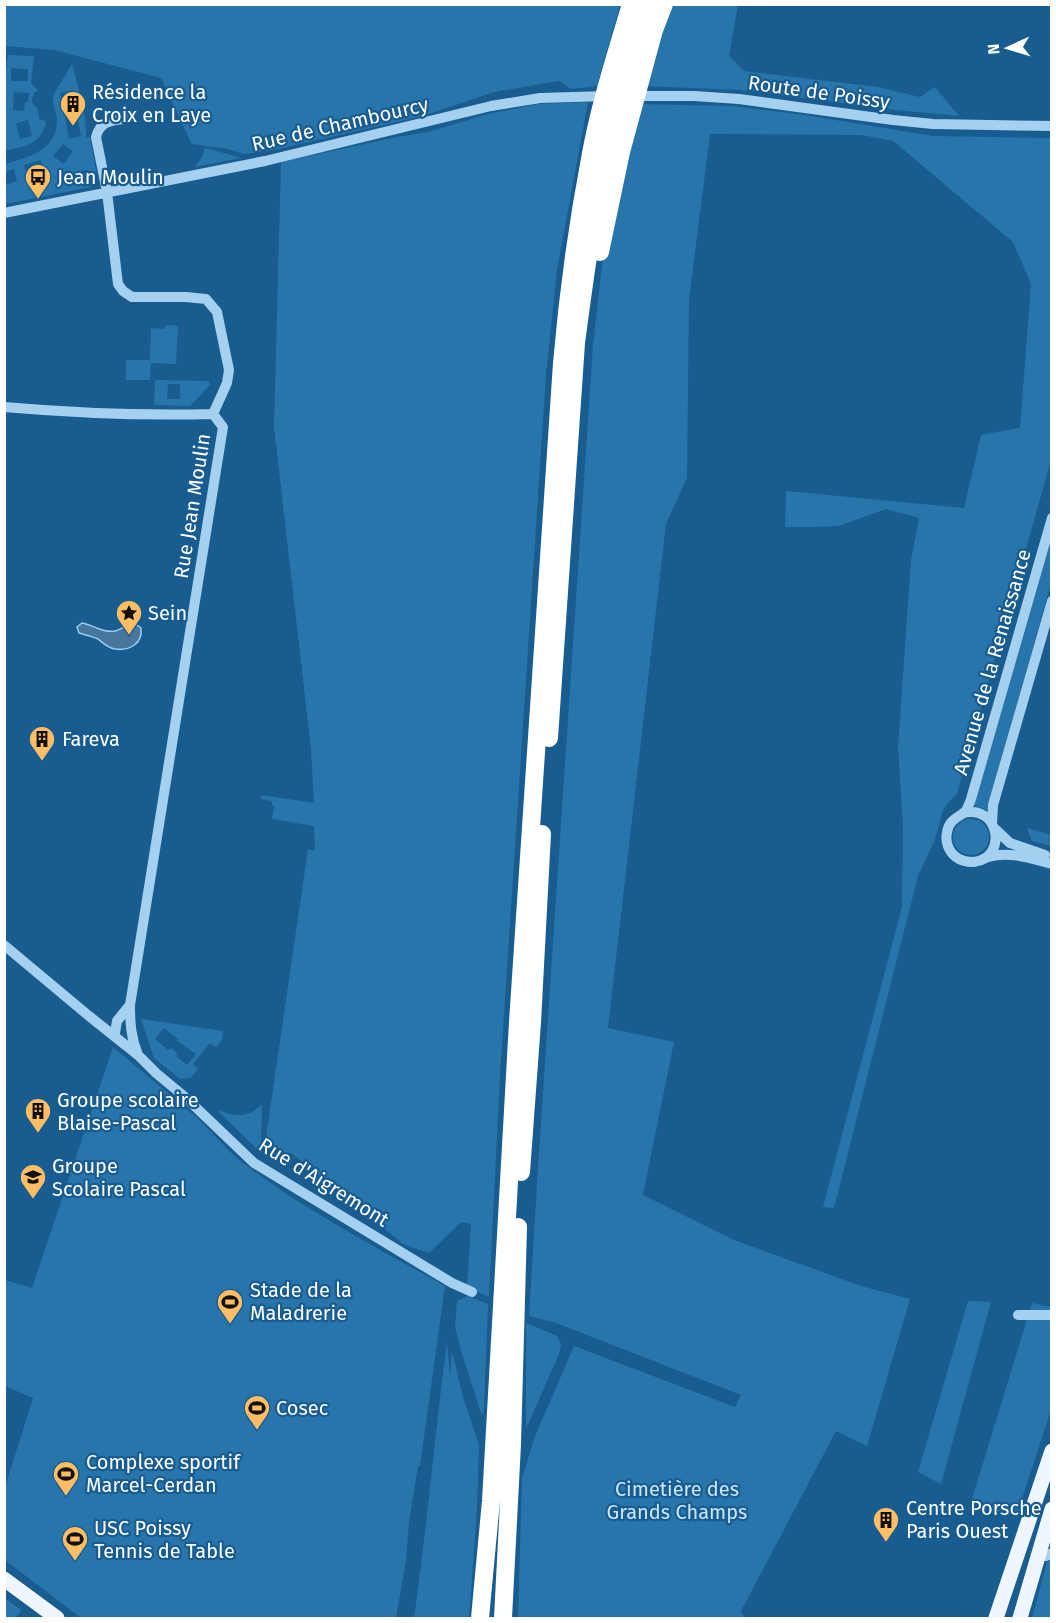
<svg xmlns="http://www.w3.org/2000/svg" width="1056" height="1623" viewBox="0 0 1056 1623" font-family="'Fira Sans',sans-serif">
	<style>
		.green { fill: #2875ac; fill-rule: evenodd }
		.water { fill: #47779c; stroke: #98cdf2; stroke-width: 1.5 }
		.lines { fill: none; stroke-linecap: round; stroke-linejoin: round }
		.minor { stroke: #a6d0ef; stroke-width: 10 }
		.major { stroke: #eef7ff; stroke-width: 15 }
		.highway { stroke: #fff; stroke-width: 18 }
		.labels { text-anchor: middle; stroke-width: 4.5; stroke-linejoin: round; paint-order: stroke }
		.poi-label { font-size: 20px; fill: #fff; stroke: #185c90; text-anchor: start }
		.street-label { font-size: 20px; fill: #fff; stroke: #185c90 }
		.park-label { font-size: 20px; fill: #cce7fb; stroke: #185c90 }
	</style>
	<rect width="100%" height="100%" fill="#185c90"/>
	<!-- green -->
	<path class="green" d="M4 5 5 4 620 5 597 86 571 89 559 81 494 92 423 116 274 150 245 154 227 149 193 144 192 145 161 78 54 50 5 46Z
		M670 5H738L729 56 744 71 878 87 920 97 935 87 959 116 895 110 740 90 643 86Z
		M8 55 34 56 31 84 38 90 34 93 32 100 33 104 38 109 39 119 46 121C42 145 25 146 5 151L4 87ZM11 68 28 69V81H11ZM14 92 29 93 28 102H25L24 111 13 110ZM28 120 32 136 20 139 16 123Z
		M72 64C78 88 87 112 86 137H90L97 176 96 184 91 187 5 204V185L17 181 14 169 5 172V164C28 157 57 151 57 120 57 113 52 104 53 97 55 91 68 71 72 64ZM72 90 75 106 63 109 60 93ZM77 115 81 136 69 139 65 118ZM63 144 73 151 64 164 53 156ZM41 160 45 172 28 178 24 165ZM88 170 91 182 77 184 75 172Z
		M588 102 557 270 546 375 500 1076 489 1297 467 1287 471 1224 461 1222 429 1253 403 1244 291 1153C277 1152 273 1149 266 1137L308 849 315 851 314 826 272 819 274 806 272 805V801L261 799V795L314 803 311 749 274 427 281 162 397 137 428 132 488 114 539 104Z
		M639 104 732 106 805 115 933 136 1051 138V460L957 794C937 812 944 813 936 836 931 849 924 863 918 876L834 1208 823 1207 902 907 903 827 898 747 911 560 919 518 886 509 839 526 816 527H785L786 491 964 508 981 435 1020 428 1031 284 1013 242 893 141 862 135 710 134 689 300 687 478 666 524 608 1028 674 1042 643 1195 734 1240 861 1286 910 1299 867 1446 836 1431 741 1611 745 1618H518L522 1478 535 1436 574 1346 735 1407 741 1395 556 1323 529 1316 538 1168 593 345 603 257Z
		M205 148 235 156 240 158 195 167 202 157Z
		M166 325 178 326 176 364 151 363 150 380H126V360H150L151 328 165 329Z
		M155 380 209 381 210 385 190 406 154 405ZM168 384H180V399H167Z
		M1051 531V583L987 810 974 806Z
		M953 837a18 18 0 1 1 36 0a18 18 0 1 1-36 0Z
		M1027 828 1051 835V846L1032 841Z
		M141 1019 223 1031 222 1040 216 1047 210 1043 193 1064 198 1069 191 1078 180 1079 154 1058ZM164 1028 178 1039 177 1041 196 1054 187 1065 176 1056 178 1054 171 1048 168 1050 155 1039Z
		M113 1047C141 1071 170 1094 197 1118 213 1132 226 1150 243 1163 305 1210 376 1247 445 1286L420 1466H418L409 1522 406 1560 396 1618H81L5 1560V1487L33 1398 5 1386V1280L32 1288Z
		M262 1104 261 1153 219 1112V1110C235 1117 249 1118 262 1104Z
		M468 1296 488 1304 484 1409 482 1416 462 1354 455 1327 457 1301Z
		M968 1301 991 1302 941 1484 918 1472Z
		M1032 1303 1051 1307V1410L1018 1511 1005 1515 972 1499Z
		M526 1323 557 1336 561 1345 559 1354 526 1429Z
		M447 1341 450 1377 452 1351 463 1397 479 1445 477 1509 469 1618H414C427 1526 435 1433 447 1341Z
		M1051 1560V1618H1032L1047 1562Z
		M5 1598 21 1610 20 1613 14 1618H5Z"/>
	<!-- water -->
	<path class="water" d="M82 623C94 625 102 633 115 631 126 629 129 618 141 628 143 644 129 651 115 649 108 648 103 643 98 639 92 636 85 635 79 633L77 627Z"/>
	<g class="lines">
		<!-- minor -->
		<path class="minor" d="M631 96H694L739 99 893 120 933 124 1052 126
			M129 118C113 121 101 119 96 137L107 192 118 284 123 291 132 297H186L206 299 217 312 229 370 227 383 213 414
			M4 213 265 161 491 106 540 98 607 96
			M4 407C74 413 143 416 213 414
			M963 813C1000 804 1008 858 974 862 967 862 961 861 956 857 948 851 945 841 947 832 949 820 957 818 965 812 968 808 969 804 971 799L1052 518
			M992 824 993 805 1052 601
			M994 828 1010 843 1045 855
			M985 858C1007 850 1030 858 1052 864
			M4 945 89 1016 138 1055 156 1073 185 1097 254 1163 452 1283 472 1292
			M115 1033 117 1021 130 1005
			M138 1055C131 1038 130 1023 130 1005L223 427 213 414
			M1018 1315H1052
			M1046 1556 1052 1553"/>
		<!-- major -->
		<path class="major" d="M4 1579 57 1618
			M996 1618 1052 1451
			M1020 1618 1052 1509"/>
		<!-- highway -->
		<path class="highway" d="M600 252 621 152 654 30 664 4
			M549 738 576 343C584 282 592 221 604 161 614 108 630 56 646 4
			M521 1172 532 1022 542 834
			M480 1618 491 1501 518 1022 562 363C568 294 577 227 590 159 599 107 616 55 631 4
			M503 1618 512 1444 518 1227"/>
	</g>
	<!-- icons -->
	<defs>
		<g id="building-pin" transform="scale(1.35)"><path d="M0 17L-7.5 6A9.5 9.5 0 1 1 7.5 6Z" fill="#ffbe64" stroke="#185c90"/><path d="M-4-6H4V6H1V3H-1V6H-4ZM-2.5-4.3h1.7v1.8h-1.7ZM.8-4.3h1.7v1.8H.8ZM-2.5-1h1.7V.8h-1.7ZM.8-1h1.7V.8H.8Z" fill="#111"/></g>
		<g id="bus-pin" transform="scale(1.35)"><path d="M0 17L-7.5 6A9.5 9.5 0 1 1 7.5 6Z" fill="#ffbe64" stroke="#185c90"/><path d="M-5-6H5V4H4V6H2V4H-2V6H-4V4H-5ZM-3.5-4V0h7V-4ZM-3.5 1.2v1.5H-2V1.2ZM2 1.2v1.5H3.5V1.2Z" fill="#111"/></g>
		<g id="sight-pin" transform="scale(1.35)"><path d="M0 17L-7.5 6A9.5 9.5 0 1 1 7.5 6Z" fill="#ffbe64" stroke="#185c90"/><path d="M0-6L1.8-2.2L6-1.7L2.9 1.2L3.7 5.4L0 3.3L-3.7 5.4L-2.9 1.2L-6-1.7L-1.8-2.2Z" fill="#111"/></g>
		<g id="school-pin" transform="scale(1.35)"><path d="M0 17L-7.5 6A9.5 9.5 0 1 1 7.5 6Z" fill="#ffbe64" stroke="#185c90"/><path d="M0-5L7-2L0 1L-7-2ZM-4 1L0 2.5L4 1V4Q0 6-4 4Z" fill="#111"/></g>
		<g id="stadium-pin" transform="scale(1.35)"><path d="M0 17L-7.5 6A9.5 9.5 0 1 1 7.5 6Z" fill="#ffbe64" stroke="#185c90"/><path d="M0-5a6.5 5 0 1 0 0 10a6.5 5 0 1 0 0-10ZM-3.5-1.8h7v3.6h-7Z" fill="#111"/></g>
	</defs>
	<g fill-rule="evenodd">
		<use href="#building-pin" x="73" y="104"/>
		<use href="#bus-pin" x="38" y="177"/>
		<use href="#sight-pin" x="129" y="613"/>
		<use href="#building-pin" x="42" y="739"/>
		<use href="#building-pin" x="38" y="1111"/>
		<use href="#school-pin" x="33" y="1177"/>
		<use href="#stadium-pin" x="230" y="1302"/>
		<use href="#stadium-pin" x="257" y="1408"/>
		<use href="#stadium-pin" x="66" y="1474"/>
		<use href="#building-pin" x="886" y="1520"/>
		<use href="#stadium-pin" x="75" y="1539"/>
	</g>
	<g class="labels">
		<!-- poi labels -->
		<g class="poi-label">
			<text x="92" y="99">Résidence la<tspan x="92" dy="23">Croix en Laye</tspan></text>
			<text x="57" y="184">Jean Moulin</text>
			<text x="148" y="620">Sein</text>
			<text x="62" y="746">Fareva</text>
			<text x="57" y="1107">Groupe scolaire<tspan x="57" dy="23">Blaise-Pascal</tspan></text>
			<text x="52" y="1173">Groupe<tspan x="52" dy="23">Scolaire Pascal</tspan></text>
			<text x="250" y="1297">Stade de la<tspan x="250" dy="23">Maladrerie</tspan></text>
			<text x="276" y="1415">Cosec</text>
			<text x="86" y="1469">Complexe sportif<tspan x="86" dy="23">Marcel-Cerdan</tspan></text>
			<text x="906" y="1515">Centre Porsche<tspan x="906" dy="23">Paris Ouest</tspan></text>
			<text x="94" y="1535">USC Poissy<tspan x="94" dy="23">Tennis de Table</tspan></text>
		</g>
		<!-- street labels -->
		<g class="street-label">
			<text transform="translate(819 92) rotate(8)" y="7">Route de Poissy</text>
			<text transform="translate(340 124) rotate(-13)" y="7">Rue de Chambourcy</text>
			<text transform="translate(192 506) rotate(-81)" y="7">Rue Jean Moulin</text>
			<text transform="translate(992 662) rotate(-74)" y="7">Avenue de la Renaissance</text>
			<text transform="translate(324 1182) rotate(32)" y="7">Rue d'Aigremont</text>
		</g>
		<!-- park labels -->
		<g class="park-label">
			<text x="677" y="1496">Cimetière des<tspan x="677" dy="23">Grands Champs</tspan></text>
		</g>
	</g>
	<!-- border -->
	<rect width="1056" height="1623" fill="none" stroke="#ffffff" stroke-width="12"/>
	<!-- north arrow -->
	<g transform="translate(1008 48) rotate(266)" stroke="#185c90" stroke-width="4.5" paint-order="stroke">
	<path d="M0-4.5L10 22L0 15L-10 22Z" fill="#ffffff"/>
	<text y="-9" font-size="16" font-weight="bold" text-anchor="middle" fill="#ffffff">N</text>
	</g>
</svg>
